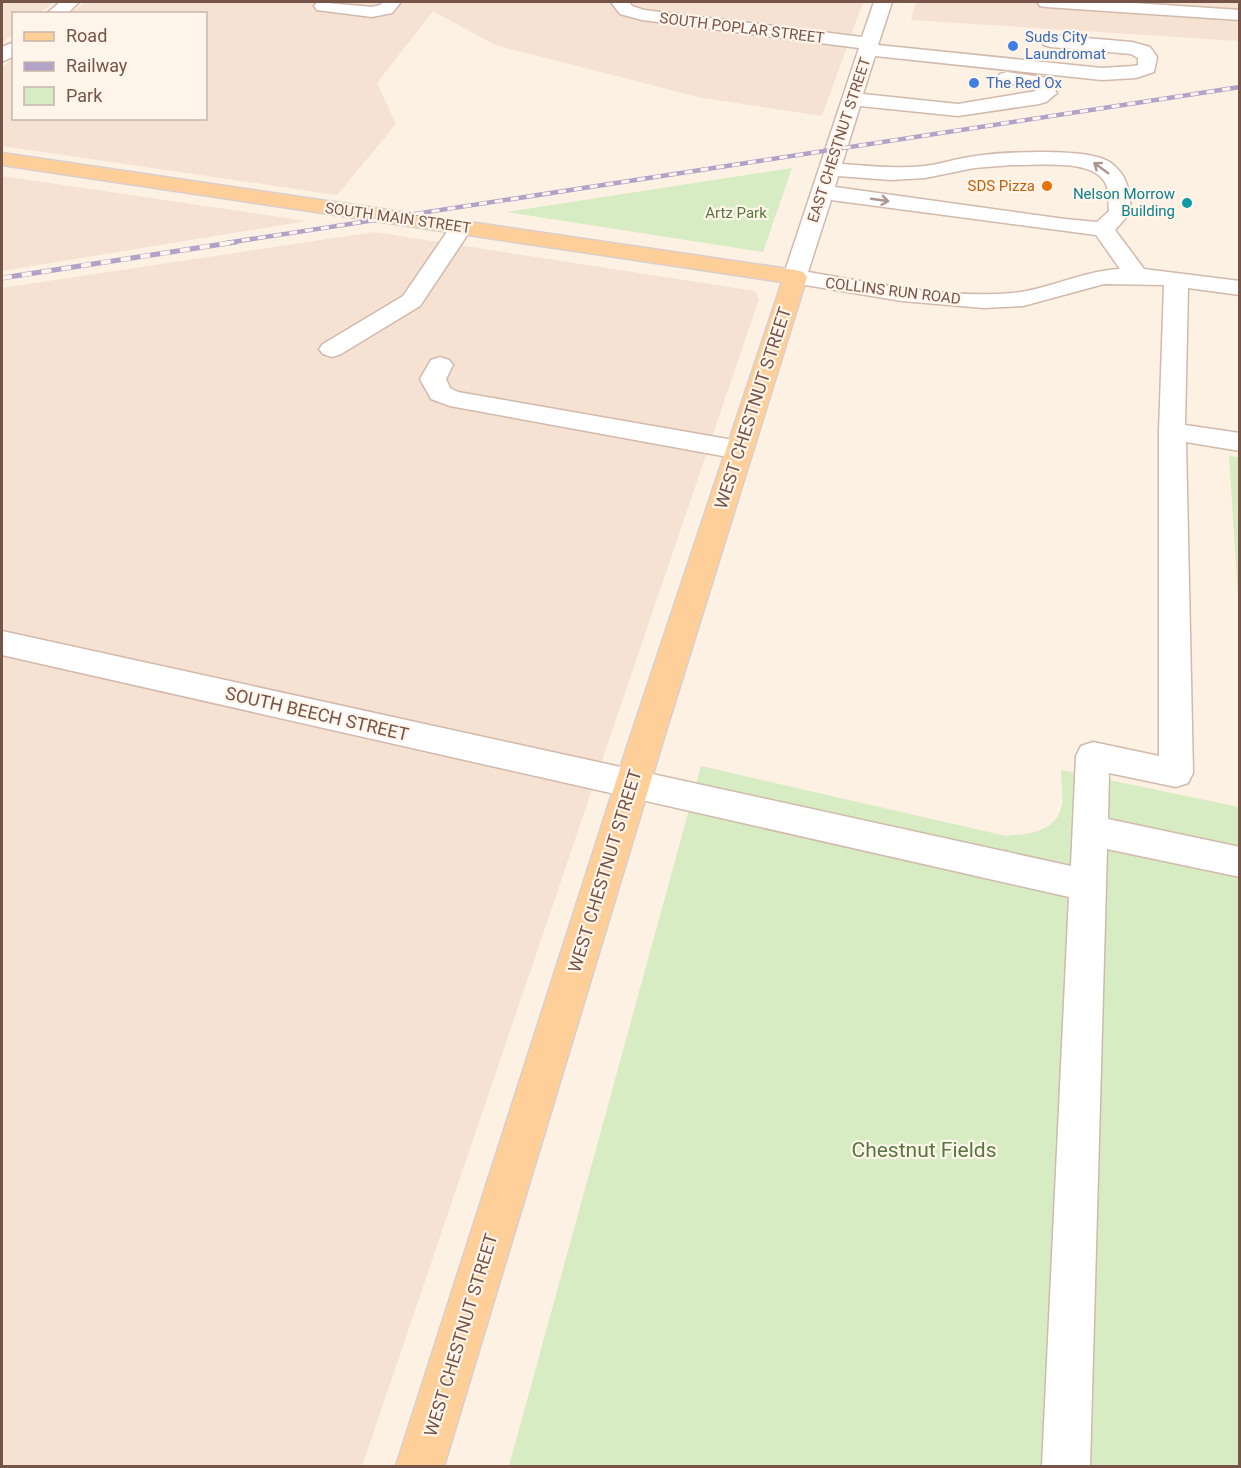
<svg xmlns="http://www.w3.org/2000/svg" width="1241" height="1468" viewBox="0 0 1241 1468" font-family="Roboto,sans-serif">
	<style>
		.residential { fill: #f5e2d2 }
		.green { fill: #d7ecc2 }
		.lines { fill: none; stroke-linecap: round; stroke-linejoin: round }
		.minor-casing { stroke: #d1b9ac; stroke-width: 3 }
		.major-casing { stroke: #d9cfcc; stroke-width: 3 }
		.minor { fill: #fff; fill-rule: evenodd }
		.major { fill: #ffcf9a; fill-rule: evenodd }
		.rail-far1-casing { stroke: #b2a2c8; stroke-width: 4.5 }
		.rail-casing { stroke: #b2a2c8; stroke-width: 5 }
		.rail-far1 { stroke: #fff5eb; stroke-width: 3; stroke-dasharray: 8; stroke-linecap: butt }
		.rail { stroke: #fff5eb; stroke-width: 4; stroke-dasharray: 10; stroke-linecap: butt }
		.oneway { stroke: #ad9891 }
		.shop-dot { fill: #3f7fe0; stroke: #fff5eb; stroke-width: 2 }
		.food-dot { fill: #e8710a; stroke: #fff5eb; stroke-width: 2 }
		.culture-dot { fill: #0f9aa8; stroke: #fff5eb; stroke-width: 2 }
		.labels { text-anchor: middle; stroke-width: 4.5; stroke-linejoin: round; paint-order: stroke }
		.far-street-label { font-size: 15px; fill: #775448; stroke: #fff5eb }
		.far-shop-label { font-size: 15px; fill: #366cbe; stroke: #fff5eb; text-anchor: start }
		.far-food-label { font-size: 15px; fill: #c56008; stroke: #fff5eb; text-anchor: end }
		.far-culture-label { font-size: 15px; fill: #0d838f; stroke: #fff5eb; text-anchor: end }
		.far-park-label { font-size: 15px; fill: #54783d; stroke: #fff5eb }
		.street-label { font-size: 18px; fill: #775448; stroke: #fff5eb }
		.near-park-label { font-size: 21px; fill: #54783d; stroke: #fff5eb }
	</style>
	<rect width="100%" height="100%" fill="#fdf1e4"/>
	<!-- residential -->
	<path class="residential" d="M2 2H55L40 13 14 14 13 34 2 43Z
		M85 2H863L822 116 702 98 495 45 433 11 377 83 396 124 337 195 2 146V68L13 58 14 118H206V14L70 13Z
		M916 2H1239V41L911 20Z
		M2 176 307 221 2 271Z
		M374 232 755 291 759 299 362 1466H2V288Z"/>
	<!-- green -->
	<path class="green" d="M792 168 763 252 507 212Z
		M1229 456 1239 457V613Z
		M701 766 1006 836C1027 834 1054 833 1061 808 1064 797 1061 782 1061 770L1239 807V1466H509Z"/>
	<g class="lines">
		<!-- minor casing -->
		<g class="minor-casing">
			<path id="minor" d="M60 2H79L67 14H46Z
				M317 2 372 7 380 5 383 2H401L392 13 372 17 317 10 314 6Z
				M611 2H629L632 6 644 10 862 37 874 2H892L878 45 1102 68 1133 66 1138 65V58L1131 54 1051 47 1044 45 1042 41 1044 37 1051 35 1132 42 1150 47 1157 57 1154 72 1136 78 1102 80 875 56 863 94 958 104 1036 91 1033 87 1000 82 997 78 1000 74 1007 72 1047 78 1057 93 1046 102 1039 104 958 116 860 106 842 164C869 166 897 169 925 166 942 164 958 158 975 156 1002 152 1091 147 1111 163 1129 177 1129 191 1131 212L1115 230 1144 269 1240 281V295L1188 288 1185 425 1240 433V451L1186 442 1193 773 1188 783 1176 787 1109 773 1108 819 1240 847V877L1107 849 1090 1466H1042L1069 897 2 655V631L1071 866 1076 756 1081 746 1093 742 1159 756V431L1164 285 1104 284 1023 306 984 308 902 301 787 282 783 277 859 48 642 20 620 14ZM1012 165C1037 166 1098 157 1107 187 1109 194 1108 203 1109 211L1097 222 1065 219 835 187 838 176 891 180 925 178 974 168ZM831 200 1096 235 1120 269C1082 271 1050 289 1013 293 945 299 875 283 808 272Z
				M1037 2H1119L1240 10V20L1046 7 1040 6Z
				M14 42V56L2 62V47Z
				M461 221 469 223 472 228 420 306 341 354 332 357 323 354 319 349 323 344 403 296 453 223Z
				M440 357 449 360 453 365 446 379 450 388 458 392 739 441 749 444 753 450 749 456 739 459 450 406 431 399 420 379 431 360Z"/>
		</g>
		<!-- major casing -->
		<g class="major-casing">
			<path id="major" d="M2 153 795 270 803 272 807 277 662 744 444 1466H396L628 744 782 282 2 165Z"/>
		</g>
		<!-- minor -->
		<use href="#minor" class="minor"/>
		<!-- major -->
		<use href="#major" class="major"/>
		<!-- rail-far1 casing -->
		<g class="rail-far1-casing">
			<path id="rail-far1" d="M226 243 1240 87"/>
		</g>
		<!-- rail casing -->
		<g class="rail-casing">
			<path id="rail" d="M2 278 236 242"/>
		</g>
		<!-- rail-far1 -->
		<use href="#rail-far1" class="rail-far1"/>
		<!-- rail -->
		<use href="#rail" class="rail"/>
	</g>
	<!-- one-way arrows -->
	<defs><path id="oneway-shaft" d="M-6 0H5M1.5-3L5.5 0L1.5 3" fill="none" stroke-width="1.6" stroke-linecap="round" stroke-linejoin="round" transform="scale(1.5)"/></defs>
	<g class="oneway">
		<use href="#oneway-shaft" transform="translate(1101 168) rotate(-144)"/>
		<use href="#oneway-shaft" transform="translate(880 200) rotate(8)"/>
	</g>
	<!-- markers -->
	<g class="shop-dot">
		<circle cx="1013" cy="46" r="6"/>
		<circle cx="974" cy="83" r="6"/>
	</g>
	<circle class="food-dot" cx="1047" cy="186" r="6"/>
	<circle class="culture-dot" cx="1187" cy="203" r="6"/>
	<g class="labels">
		<!-- far-street labels -->
		<g class="far-street-label">
			<text transform="translate(742 28) rotate(7)" y="5">SOUTH POPLAR STREET</text>
			<text transform="translate(839 140) rotate(-72)" y="5">EAST CHESTNUT STREET</text>
			<text transform="translate(398 218) rotate(8)" y="5">SOUTH MAIN STREET</text>
			<text transform="translate(893 291) rotate(7)" y="5">COLLINS RUN ROAD</text>
		</g>
		<!-- far-shop labels -->
		<g class="far-shop-label">
			<text x="1025" y="42">Suds City<tspan x="1025" dy="17">Laundromat</tspan></text>
			<text x="986" y="88">The Red Ox</text>
		</g>
		<!-- far-food labels -->
		<g class="far-food-label">
			<text x="1035" y="191">SDS Pizza</text>
		</g>
		<!-- far-culture labels -->
		<g class="far-culture-label">
			<text x="1175" y="199">Nelson Morrow<tspan x="1175" dy="17">Building</tspan></text>
		</g>
		<!-- far-park labels -->
		<g class="far-park-label">
			<text x="736" y="218">Artz Park</text>
		</g>
		<!-- street labels -->
		<g class="street-label">
			<text transform="translate(753 408) rotate(-72)" y="6">WEST CHESTNUT STREET</text>
			<text transform="translate(317 714) rotate(13)" y="6">SOUTH BEECH STREET</text>
			<text transform="translate(605 871) rotate(-73)" y="6">WEST CHESTNUT STREET</text>
			<text transform="translate(461 1335) rotate(-73)" y="6">WEST CHESTNUT STREET</text>
		</g>
		<!-- near-park labels -->
		<g class="near-park-label">
			<text x="924" y="1157">Chestnut Fields</text>
		</g>
	</g>
	<!-- border -->
	<rect width="1241" height="1468" fill="none" stroke="#775448" stroke-width="6"/>
	<!-- legend -->
	<rect x="12" y="12" width="195" height="108" fill="#fff5eb" stroke="#c9b5aa" stroke-width="1.5"/>
	<rect x="24" y="32" width="30" height="9" fill="#ffcf9a" stroke="#c9b5aa" stroke-width="1.5"/>
	<text x="66" y="42" font-size="18" fill="#775448">Road</text>
	<rect x="24" y="62" width="30" height="9" fill="#b2a2c8" stroke="#c9b5aa" stroke-width="1.5"/>
	<text x="66" y="72" font-size="18" fill="#775448">Railway</text>
	<rect x="24" y="87" width="30" height="18" fill="#d7ecc2" stroke="#c9b5aa" stroke-width="1.5"/>
	<text x="66" y="102" font-size="18" fill="#775448">Park</text>
</svg>
